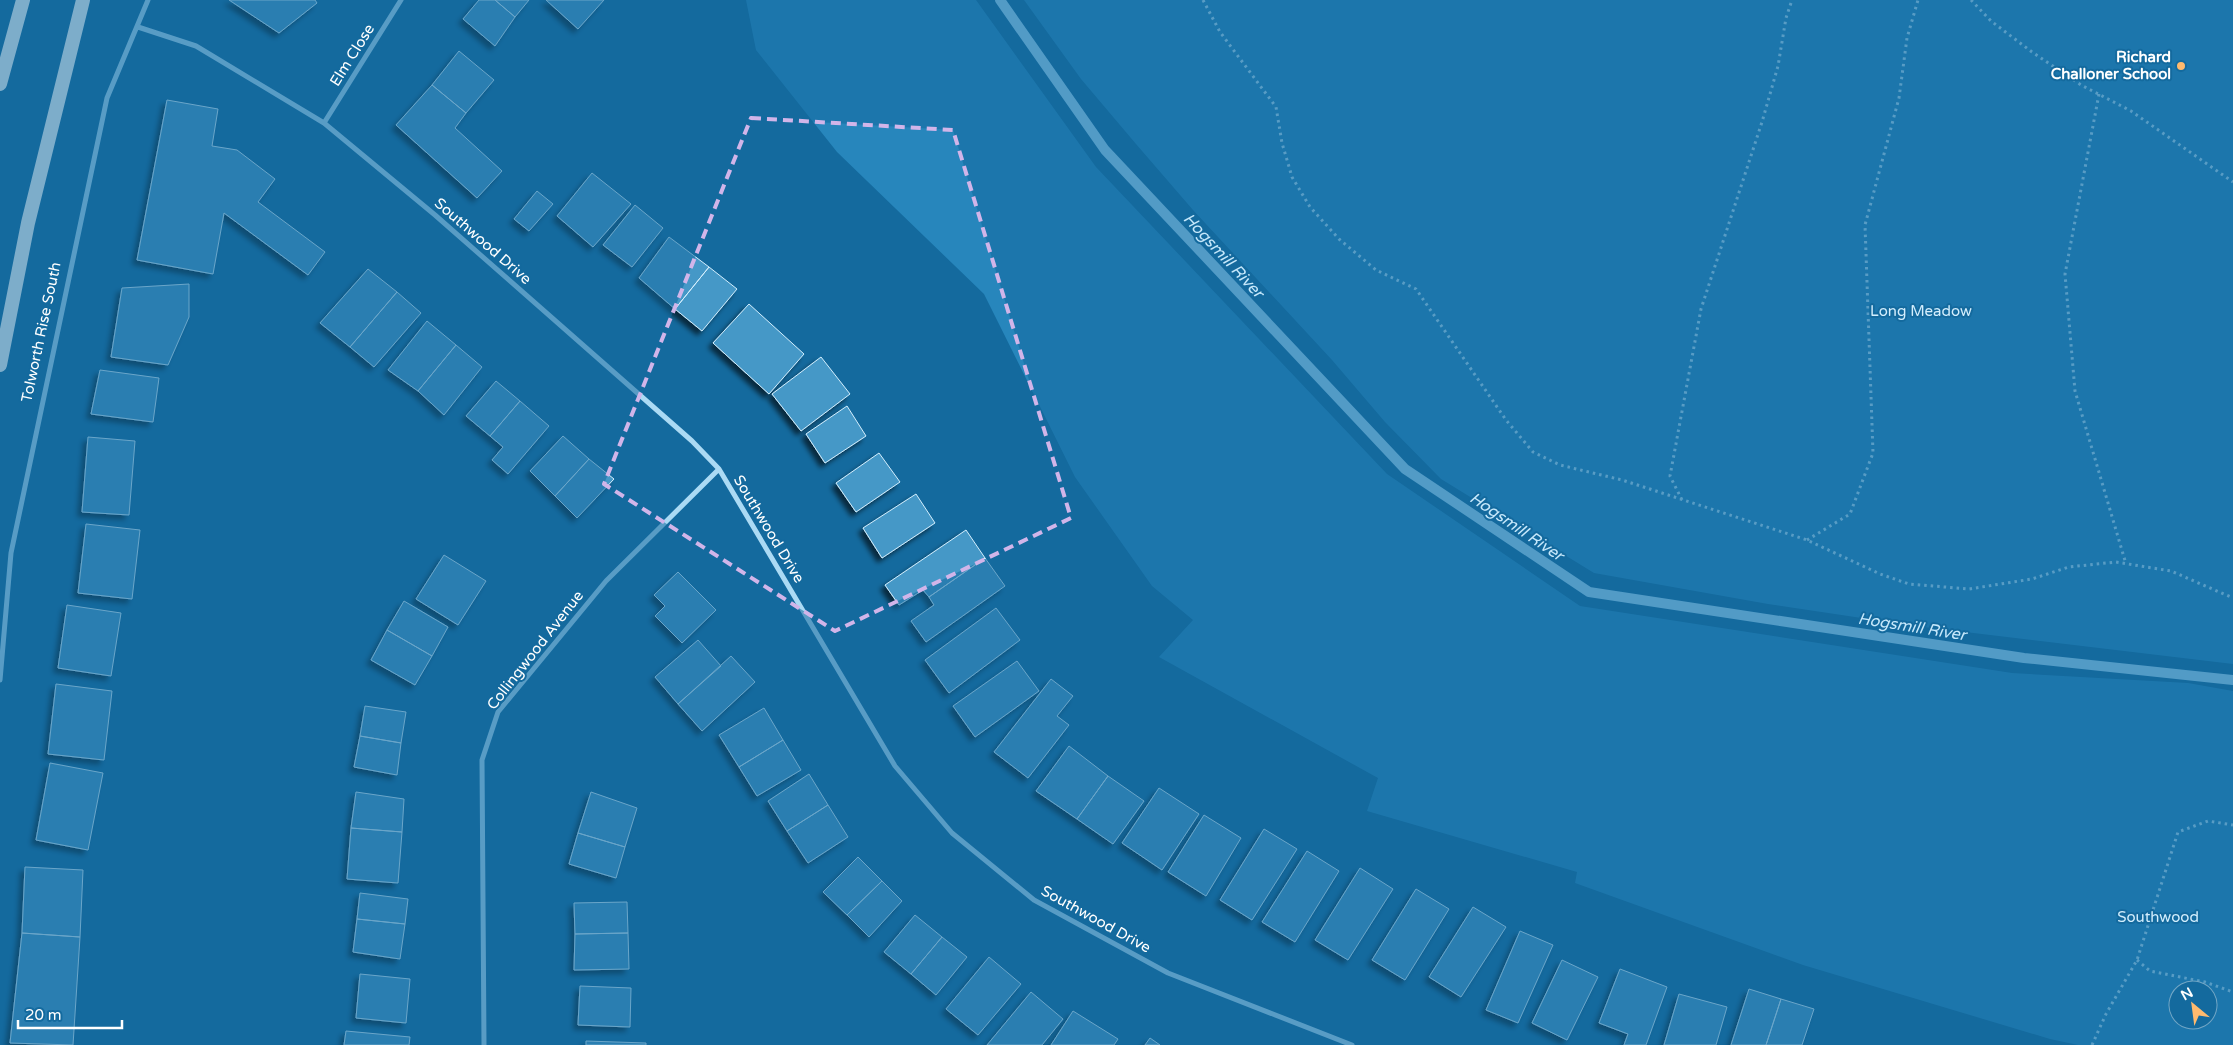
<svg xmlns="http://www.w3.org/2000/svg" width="2233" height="1045" viewBox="0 0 2233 1045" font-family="'Varela Round',sans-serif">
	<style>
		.green { fill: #2786bc; fill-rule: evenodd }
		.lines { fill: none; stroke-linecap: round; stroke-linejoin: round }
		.stream { stroke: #9dd7f6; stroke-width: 10 }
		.building { fill: #4598c7; stroke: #d3eefd; filter: url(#shadow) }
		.path { stroke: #abdaf4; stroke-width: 3; stroke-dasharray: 2.5 4; stroke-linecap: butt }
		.minor { stroke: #abdaf4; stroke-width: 5 }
		.trunk { stroke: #fcfeff; stroke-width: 14 }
		.marked { fill: none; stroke: #d1b5e9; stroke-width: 4; stroke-dasharray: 10 6; stroke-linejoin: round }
		.poi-dot { fill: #ffba6e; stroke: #146a9e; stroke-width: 2 }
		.labels { text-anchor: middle; stroke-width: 4; stroke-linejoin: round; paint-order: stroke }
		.street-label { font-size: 15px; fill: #fff; stroke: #146a9e }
		.poi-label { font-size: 15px; font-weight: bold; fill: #fff; stroke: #146a9e; text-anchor: end }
		.park-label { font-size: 15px; fill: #d3eefd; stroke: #146a9e }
		.water-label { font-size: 16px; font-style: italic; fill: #c6e8fb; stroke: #146a9e }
	</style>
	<defs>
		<filter id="shadow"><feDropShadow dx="-4.5" dy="4.5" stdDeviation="2.5" flood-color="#0009"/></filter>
	</defs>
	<rect width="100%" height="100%" fill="#146a9e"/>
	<!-- green -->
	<path class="green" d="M746 0H976L1096 167 1387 474 1580 606 2012 673 2188 683 2233 691V1045H2078L2050 1039 1803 965 1575 883 1577 872 1367 811 1378 778 1159 657 1193 620 1152 586 1075 477 984 294 837 152 756 50ZM2178 990H2208V1020H2178Z
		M1024 0H2233V664L1915 626 1768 604 1594 573 1441 479 1385 422 1332 360 1193 210 1136 144 1081 79Z"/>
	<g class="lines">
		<!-- stream -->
		<path class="stream" d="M1000 0 1105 150 1405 469 1589 592 2024 658 2233 680"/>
	</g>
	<!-- building -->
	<path class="building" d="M229 0H315L317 3 279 33Z
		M479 0H495L515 17 495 46 463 19Z
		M495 0H529L515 17Z
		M546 0H604L578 29Z
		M459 51 494 80 466 113 432 85Z
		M432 85 466 113 455 128 502 171 477 198 396 125Z
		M167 100 218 109 212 146 237 150 275 179 258 202 325 252 308 275 224 213 213 274 137 260Z
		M592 173 631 204 593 247 557 216Z
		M537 191 553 204 529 231 514 219Z
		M635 205 663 228 632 267 603 245Z
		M669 237 709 267 675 309 639 278Z
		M709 267 737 289 702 331 675 309Z
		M368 269 397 292 350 347 320 323Z
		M189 284V317L168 365 111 357 122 288Z
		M397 292 421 313 374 367 350 347Z
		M749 304 804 354 769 394 713 343Z
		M427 321 456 345 418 391 388 370Z
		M456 345 482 367 444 415 418 391Z
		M821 357 850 394 801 431 772 394Z
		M100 370 159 378 153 422 91 414Z
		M496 381 520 401 490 436 466 416Z
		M520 401 549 426 508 474 492 460 503 447 490 436Z
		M847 406 866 436 825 463 806 434Z
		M563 436 589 459 555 496 530 471Z
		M88 437 135 441 129 515 82 512Z
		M879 453 900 482 856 512 836 483Z
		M589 459 614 479 577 518 555 496Z
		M916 494 935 523 882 558 863 528Z
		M86 524 140 530 132 599 78 593Z
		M966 530 985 558 929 597 923 590 899 605 885 585Z
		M444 555 486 581 458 625 416 599Z
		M985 558 1005 586 926 642 911 621 934 605 929 597Z
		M678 572 716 610 682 643 655 616 665 606 654 595Z
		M404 601 448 627 432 656 387 630Z
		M67 605 121 613 111 676 58 668Z
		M996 608 1020 640 949 693 925 660Z
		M387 630 432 656 415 685 371 660Z
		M698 640 721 666 678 704 655 677Z
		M731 656 755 682 702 731 678 704Z
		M1017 661 1039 691 975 737 953 706Z
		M1051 679 1073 696 1057 716 1069 725 1028 778 994 752Z
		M56 684 112 691 104 760 48 754Z
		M365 706 406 712 401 743 360 736Z
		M764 708 783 740 739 767 719 735Z
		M360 736 401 743 397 775 354 767Z
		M783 740 801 770 757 796 739 767Z
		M1069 746 1108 776 1077 819 1036 791Z
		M50 763 103 773 88 850 36 840Z
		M809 774 828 805 787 831 768 801Z
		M1108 776 1144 801 1113 844 1077 819Z
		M1159 788 1199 814 1162 870 1122 843Z
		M356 792 404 799 402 832 351 828Z
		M591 792 637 808 625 847 578 833Z
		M828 805 848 837 808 863 787 831Z
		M1204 815 1241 838 1206 896 1168 872Z
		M351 828 402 832 398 883 347 879Z
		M1264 829 1297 849 1252 920 1220 900Z
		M578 833 625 847 616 878 569 864Z
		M1307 851 1339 871 1295 942 1262 922Z
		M858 857 882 881 847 915 823 892Z
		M25 867 83 870 80 937 22 933Z
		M1360 868 1393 889 1348 960 1315 940Z
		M882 881 902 901 869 937 847 915Z
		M1416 889 1449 909 1405 980 1372 960Z
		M360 893 408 899 405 924 357 919Z
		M627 902 628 933 575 934 574 903Z
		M1473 907 1506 927 1461 997 1429 977Z
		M915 915 942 937 911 974 884 952Z
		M357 919 405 924 400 959 353 952Z
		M1520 931 1553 945 1518 1023 1486 1010Z
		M22 933 80 937 73 1045 10 1043Z
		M628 933 629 969 574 970 575 934Z
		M942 937 967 957 936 995 911 974Z
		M989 957 1021 984 978 1035 946 1009Z
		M1562 960 1598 977 1567 1040 1532 1023Z
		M1620 969 1667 987 1646 1045H1624L1628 1034 1599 1023Z
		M360 974 410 979 406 1023 356 1018Z
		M580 986 631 988 630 1027 578 1025Z
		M1749 989 1781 999 1766 1045H1731Z
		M1031 992 1063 1019 1042 1045H987Z
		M1679 994 1727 1007 1716 1045H1664Z
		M1781 999 1814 1009 1802 1045H1766Z
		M1073 1011 1118 1039 1114 1045H1051Z
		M346 1031 410 1037 409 1045H344Z
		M1150 1038 1160 1045H1145Z
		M586 1041 646 1043V1045H586Z"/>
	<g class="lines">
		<!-- path -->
		<path class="path" d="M1203 0 1220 32 1276 107 1282 143 1292 177 1310 207 1339 239 1376 270 1416 289 1506 420 1533 452 1560 465 1622 480 1807 540 1880 574 1909 584 1969 589 2032 579 2069 567 2116 562 2171 571 2233 598
			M1971 0 1991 21 2032 52 2081 85 2131 111 2233 182
			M2099 94 2065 274 2075 391 2126 564
			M1682 500 1670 476 1701 309 1762 122 1778 66 1786 18 1792 0
			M1807 540 1850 514 1873 453 1865 225 1899 98 1907 38 1918 0
			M2137 960 2150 971 2205 982 2233 992
			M2092 1045 2106 1014 2137 960 2178 832 2208 821 2233 825"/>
		<!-- minor -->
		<path class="minor" d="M138 27 196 46 324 123 435 215 692 441 719 469 895 766 952 833 1034 900 1168 973 1352 1045
			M324 123 401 0
			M0 680 11 553 107 98 148 0
			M484 1045 482 760 498 712 606 581 719 469"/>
		<!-- trunk -->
		<path class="trunk" d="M0 84 23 0
			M0 365 28 223 83 0"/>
	</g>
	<!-- marked area -->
	<path d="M0 0H2233V1045H0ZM751 118 953 130 1071 518 835 631 604 484Z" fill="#146a9e" fill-opacity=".55" fill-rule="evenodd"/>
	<path class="marked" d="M751 118 953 130 1071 518 835 631 604 484Z"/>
	<!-- markers -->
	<circle class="poi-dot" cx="2181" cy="66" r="5"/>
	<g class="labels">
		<!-- street labels -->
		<g class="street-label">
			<text transform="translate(352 55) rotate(-58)" y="5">Elm Close</text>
			<text transform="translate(483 241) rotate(41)" y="5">Southwood Drive</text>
			<text transform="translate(41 332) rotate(-78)" y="5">Tolworth Rise South</text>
			<text transform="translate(769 529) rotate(59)" y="5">Southwood Drive</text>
			<text transform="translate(535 650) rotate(-52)" y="5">Collingwood Avenue</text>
			<text transform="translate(1096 919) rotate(29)" y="5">Southwood Drive</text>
		</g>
		<!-- poi labels -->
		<g class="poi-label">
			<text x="2171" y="62">Richard<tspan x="2171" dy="17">Challoner School</tspan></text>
		</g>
		<!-- park labels -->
		<g class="park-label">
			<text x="1921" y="316">Long Meadow</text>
			<text x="2158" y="922">Southwood</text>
		</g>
		<!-- water labels -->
		<g class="water-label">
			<text transform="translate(1224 255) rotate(47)" y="6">Hogsmill River</text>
			<text transform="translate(1517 526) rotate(34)" y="6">Hogsmill River</text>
			<text transform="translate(1912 626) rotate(9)" y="6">Hogsmill River</text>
		</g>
	</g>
	<!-- north arrow -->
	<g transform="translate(2193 1005) rotate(331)"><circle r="24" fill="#146a9e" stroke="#72a6c5"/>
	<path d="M0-4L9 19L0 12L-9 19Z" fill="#ffba6e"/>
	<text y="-8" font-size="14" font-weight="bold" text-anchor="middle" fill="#ffffff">N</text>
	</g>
	<!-- scale -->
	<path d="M18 1020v8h104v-8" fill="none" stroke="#ffffff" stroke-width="2.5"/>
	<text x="25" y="1020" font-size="15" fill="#ffffff" stroke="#146a9e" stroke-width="4" paint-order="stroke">20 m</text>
</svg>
